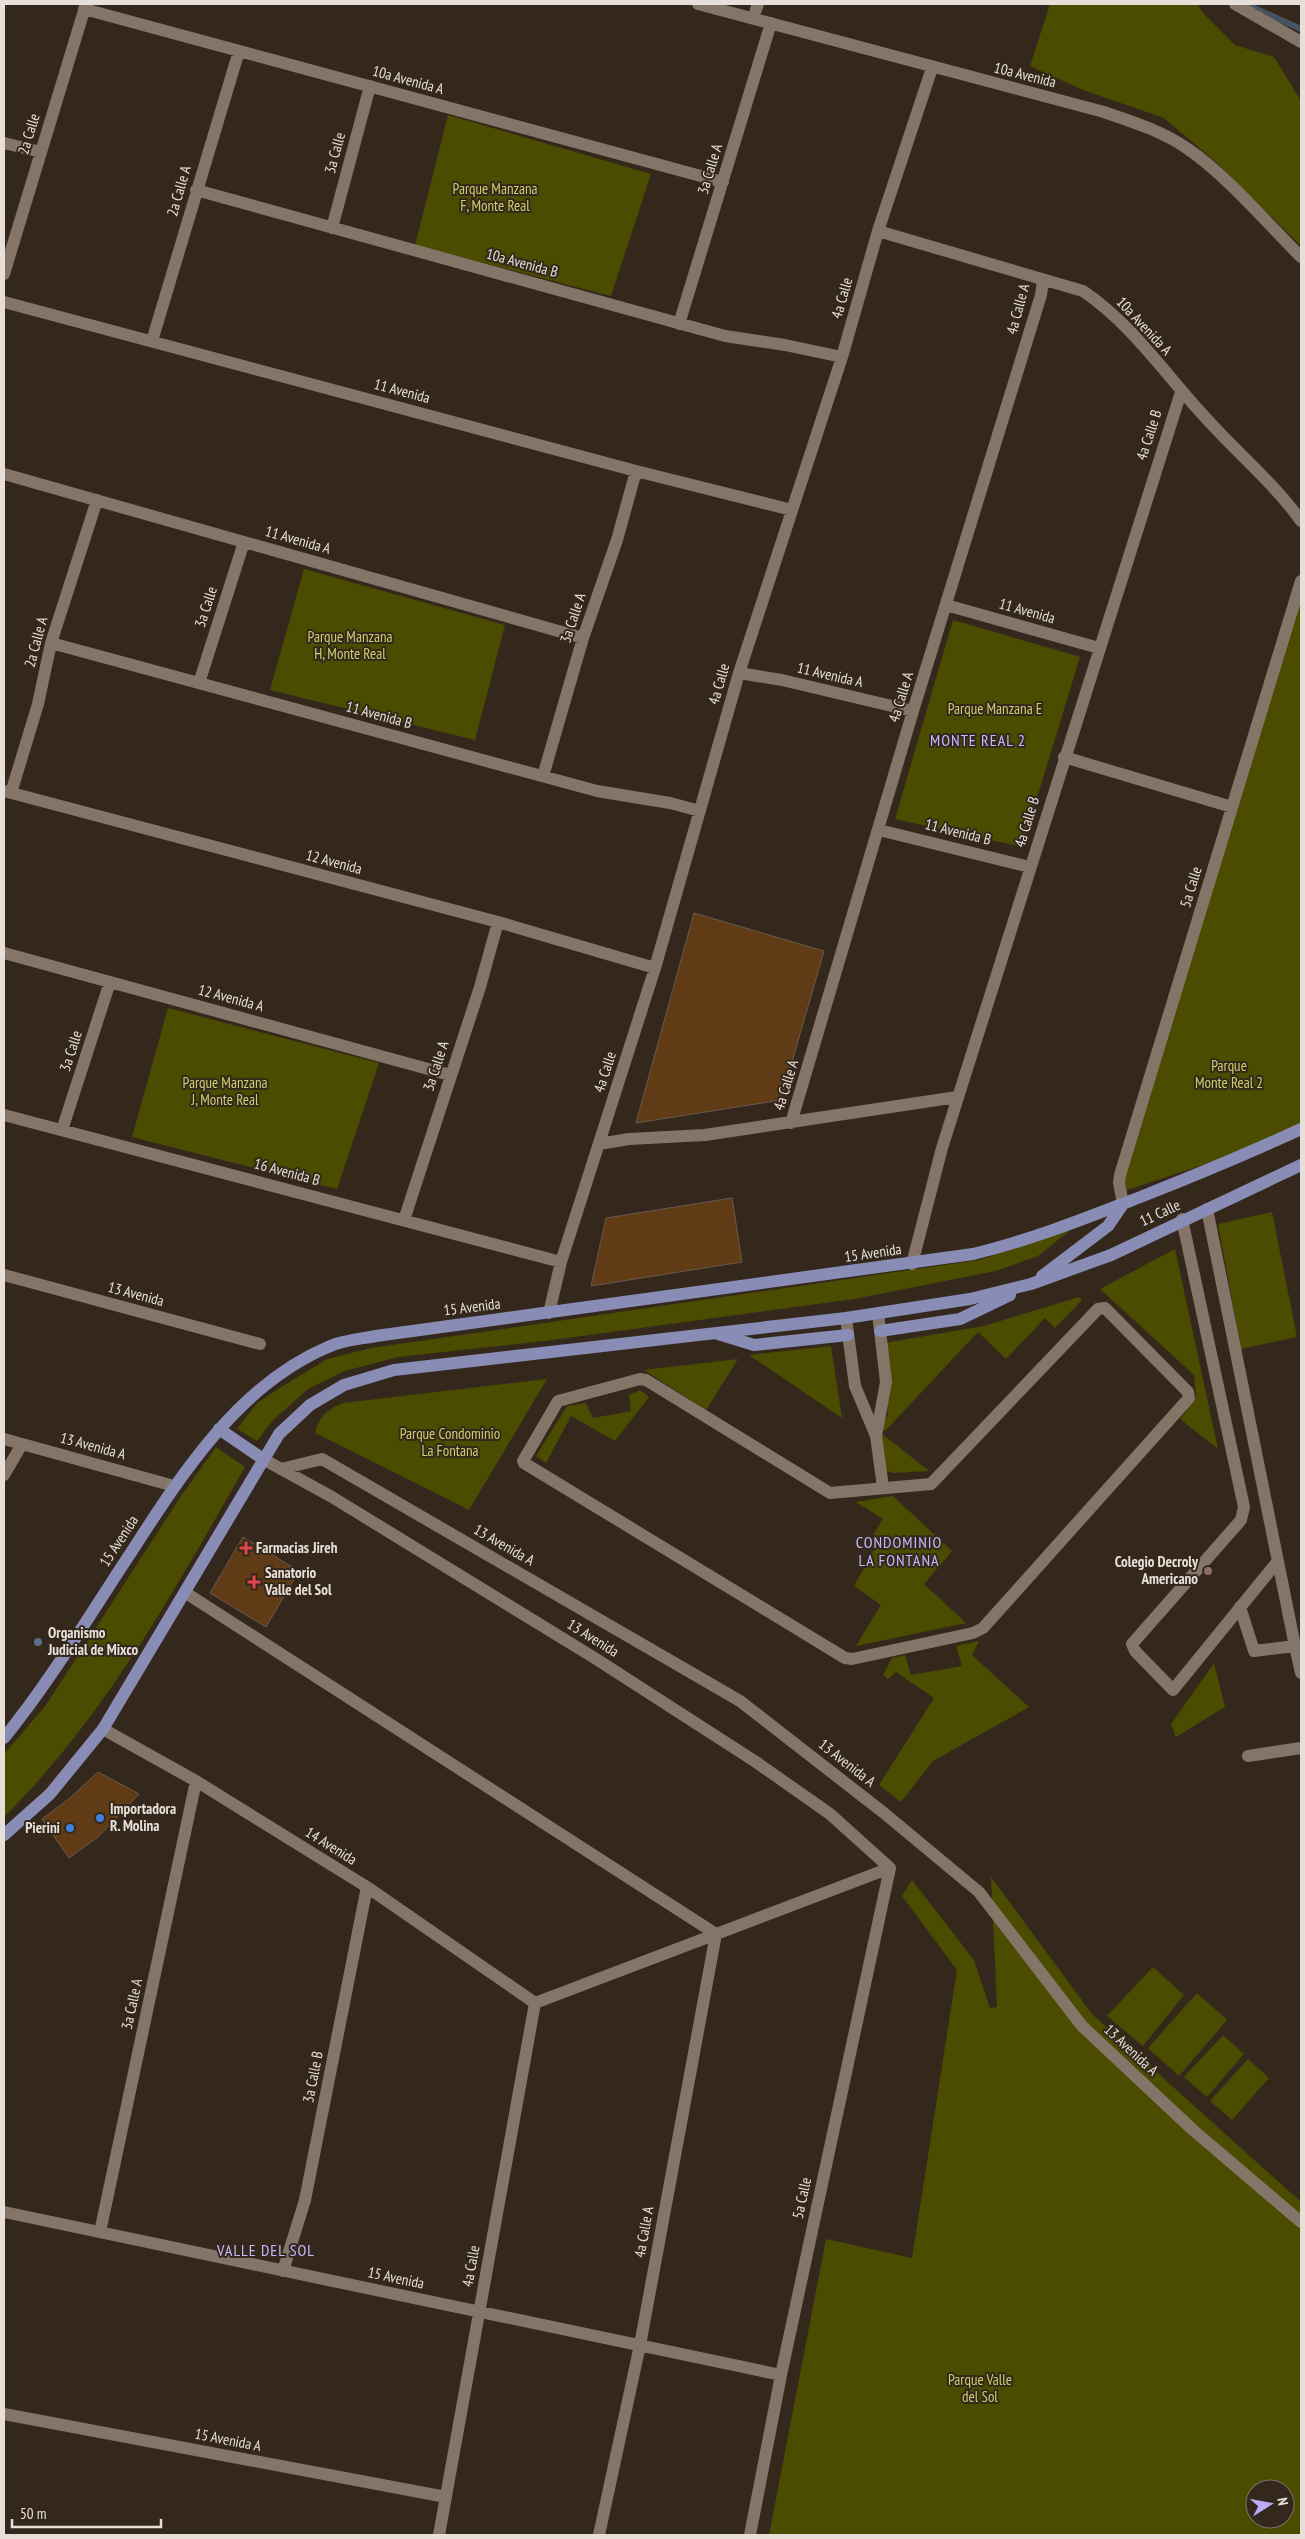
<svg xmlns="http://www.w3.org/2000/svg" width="1305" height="2539" viewBox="0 0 1305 2539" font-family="'PT Sans Narrow',sans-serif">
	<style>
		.green { fill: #4b4c00; fill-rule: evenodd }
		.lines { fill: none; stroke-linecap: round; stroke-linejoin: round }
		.stream { stroke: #465360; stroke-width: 6 }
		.building { fill: #613b16; stroke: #685a4e }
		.minor { stroke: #847568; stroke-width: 12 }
		.major { stroke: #898cb5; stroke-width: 12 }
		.health-dot { fill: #e0444e; stroke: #34281d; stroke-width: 2 }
		.education-dot { fill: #8d6e63; stroke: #34281d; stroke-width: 2 }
		.service-dot { fill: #5c6f8a; stroke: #34281d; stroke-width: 2 }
		.shop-dot { fill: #3f7fe0; stroke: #34281d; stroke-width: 2 }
		.labels { text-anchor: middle; stroke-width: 4; stroke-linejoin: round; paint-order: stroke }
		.street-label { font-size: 15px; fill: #e8dfd8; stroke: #34281d }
		.park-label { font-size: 15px; fill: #cbcf6c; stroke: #34281d }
		.poi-label { font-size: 15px; font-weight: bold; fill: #e8dfd8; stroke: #34281d; text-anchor: start }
		.neighbourhood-label { font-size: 16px; letter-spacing: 1px; fill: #c9b8ff; stroke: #34281d }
	</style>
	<rect width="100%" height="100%" fill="#34281d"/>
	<!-- green -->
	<path class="green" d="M1050 4H1197L1204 14 1235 45 1274 57 1301 101V246L1218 164 1164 118 1083 90 1030 66Z
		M448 115 651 174 611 296 415 245Z
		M304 569 505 625 475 740 270 690Z
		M1301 587V1123L1239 1153 1118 1193Z
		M953 620 1080 657 1022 847 895 819Z
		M168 1008 379 1063 337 1189 132 1137Z
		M1272 1212 1297 1337 1241 1349 1218 1224Z
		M1073 1228 1038 1256 996 1271 854 1299 545 1341 398 1357 345 1371 308 1389 273 1420 257 1441 237 1429 257 1403 283 1386 327 1359 371 1348 979 1260Z
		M1175 1249 1218 1449 1180 1419 1196 1397 1194 1375 1100 1289Z
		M1079 1297 1082 1300 1055 1328 1045 1318 1006 1359 978 1332 885 1431 881 1427 888 1414 878 1344 984 1326Z
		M831 1346 842 1418 749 1355Z
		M738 1359 706 1410 644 1370Z
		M547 1379 469 1510 315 1433C320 1415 327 1410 343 1403Z
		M640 1390 649 1397 615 1441 571 1416 546 1463 536 1456 567 1406 586 1403 593 1418 631 1411 629 1395Z
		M881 1433 929 1471 893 1473 885 1470Z
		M216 1447 245 1467C174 1591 105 1717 4 1817V1754L46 1705 181 1496Z
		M893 1496 952 1551 924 1584 966 1623 856 1646 881 1605 854 1586 880 1539 873 1535 883 1519 856 1502Z
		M979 1641 972 1655 1029 1707 933 1761 901 1802 879 1785 934 1698 896 1672 888 1679 883 1675 892 1658 905 1655 911 1675 962 1666 956 1646Z
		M1214 1663 1225 1707 1176 1737 1171 1724Z
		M991 1877 1092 2014 1301 2202V2535H769L826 2239 912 2258 957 1970 902 1896 912 1880 974 1960 990 2008 997 2007ZM1255 2489H1285V2519H1255Z
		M1153 1967 1184 1995 1143 2046 1107 2016Z
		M1197 1993 1227 2020 1179 2076 1148 2048Z
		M1223 2035 1244 2054 1207 2097 1184 2077Z
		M1248 2059 1269 2078 1232 2120 1210 2101Z"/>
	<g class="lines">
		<!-- stream -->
		<path class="stream" d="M1250 6 1301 29"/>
	</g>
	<!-- building -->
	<path class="building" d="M694 913 824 951 781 1100 636 1123Z
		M732 1198 742 1262 591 1286 606 1218Z
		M243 1537 299 1571 266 1627 210 1593Z
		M98 1772 139 1794 98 1837 69 1858 42 1819 70 1798Z"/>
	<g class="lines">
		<!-- minor -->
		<path class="minor" d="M698 4 1104 112C1133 122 1162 131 1188 149 1226 175 1268 224 1301 257
			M1235 4 1301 42
			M84 9 723 182
			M753 18 758 4
			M4 143 41 152
			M196 190 725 336 785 345 842 357
			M332 228 370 86
			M878 231 1083 291C1132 324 1165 374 1205 417 1236 452 1274 483 1301 521
			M4 274 86 4
			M4 302 636 471 792 510
			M679 324 771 23
			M152 341 239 51
			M4 474 583 638
			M946 605 1099 648
			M51 643 597 791 670 803 700 811
			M739 673 782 680 913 711
			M199 683 244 542
			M1064 757 1232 807
			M543 776 583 638 617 540 636 471
			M4 791 498 922 655 968
			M11 793 38 704 51 643 97 500
			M879 830 1030 867
			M4 953 450 1075
			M4 1115 561 1262
			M791 1123 913 711 1041 295 1043 280
			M62 1130 110 982
			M599 1144 629 1139 705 1135 957 1097
			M1123 1204 1119 1183 1120 1175 1301 581
			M1207 1209 1295 1646 1254 1651 1240 1607
			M1182 1219 1244 1507 1241 1520 1132 1644 1135 1651 1173 1690 1277 1562
			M404 1220 480 987 498 922
			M912 1264 942 1148 1181 392
			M4 1275 260 1344
			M1105 1308 1188 1392 1189 1398 983 1628 973 1633 852 1659 845 1658 524 1463 523 1461 558 1401 640 1379 646 1380 830 1493 931 1484 1098 1309Z
			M549 1313 561 1262 655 968 739 673 842 357 878 231 932 68
			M846 1318 855 1386 876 1436 883 1487
			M876 1436 886 1382 878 1313
			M4 1439 174 1486
			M263 1459 332 1497 593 1657 756 1762 830 1814 890 1868
			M281 1469 322 1459 740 1701 884 1813 979 1892 1082 2026 1193 2130 1301 2222
			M4 1475 22 1444
			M186 1593 716 1934 640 2345 599 2535
			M1295 1646 1301 1673
			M103 1729 196 1781 367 1887 535 2003
			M1248 1756 1301 1748
			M535 2003 890 1868
			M4 2212 781 2375
			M100 2232 196 1781
			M283 2271 305 2200 367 1887
			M4 2414 446 2497
			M439 2535 535 2003
			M750 2535 781 2375 890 1868"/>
		<!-- major -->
		<path class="major" d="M1042 1276 1108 1226 1123 1204
			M880 1331 960 1319 1010 1295
			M718 1334 754 1345 848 1335
			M219 1429 263 1459
			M4 1738C51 1680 89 1616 130 1554 181 1475 238 1385 328 1347 343 1340 361 1339 376 1336L973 1254C1031 1240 1086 1218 1143 1196 1196 1175 1249 1153 1301 1129
			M4 1835 50 1794 103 1729 279 1434 310 1405 344 1385 394 1370 846 1318 970 1299 1031 1284 1111 1255 1301 1165"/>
	</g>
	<!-- markers -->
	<g class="health-dot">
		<path d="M243.5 1540.5h5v5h5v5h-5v5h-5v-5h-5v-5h5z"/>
		<path d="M251.5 1574.5h5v5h5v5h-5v5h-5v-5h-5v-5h5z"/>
	</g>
	<circle class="education-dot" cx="1208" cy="1571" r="5"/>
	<circle class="service-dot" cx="38" cy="1642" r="5"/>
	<g class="shop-dot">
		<circle cx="100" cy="1818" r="5"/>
		<circle cx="70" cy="1828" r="5"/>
	</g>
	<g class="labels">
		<!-- street labels -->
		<g class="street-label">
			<text transform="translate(1025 75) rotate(14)" y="5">10a Avenida</text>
			<text transform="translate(408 80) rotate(15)" y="5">10a Avenida A</text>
			<text transform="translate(29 134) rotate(-73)" y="5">2a Calle</text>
			<text transform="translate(335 153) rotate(-75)" y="5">3a Calle</text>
			<text transform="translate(710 169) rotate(-73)" y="5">3a Calle A</text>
			<text transform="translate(179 191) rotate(-74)" y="5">2a Calle A</text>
			<text transform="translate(522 263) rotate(15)" y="5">10a Avenida B</text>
			<text transform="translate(842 298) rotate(-74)" y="5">4a Calle</text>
			<text transform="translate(1018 309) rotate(-75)" y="5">4a Calle A</text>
			<text transform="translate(1144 326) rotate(47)" y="5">10a Avenida A</text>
			<text transform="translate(402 391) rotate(15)" y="5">11 Avenida</text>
			<text transform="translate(1149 435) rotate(-72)" y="5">4a Calle B</text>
			<text transform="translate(298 540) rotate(16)" y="5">11 Avenida A</text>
			<text transform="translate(206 607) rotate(-72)" y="5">3a Calle</text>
			<text transform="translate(1027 611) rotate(16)" y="5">11 Avenida</text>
			<text transform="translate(573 618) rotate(-72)" y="5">3a Calle A</text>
			<text transform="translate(36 642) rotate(-75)" y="5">2a Calle A</text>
			<text transform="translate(830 675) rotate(13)" y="5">11 Avenida A</text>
			<text transform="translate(719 684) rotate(-74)" y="5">4a Calle</text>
			<text transform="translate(901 697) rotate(-73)" y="5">4a Calle A</text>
			<text transform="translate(379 715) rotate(15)" y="5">11 Avenida B</text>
			<text transform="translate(1027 822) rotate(-73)" y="5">4a Calle B</text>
			<text transform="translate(958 832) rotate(14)" y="5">11 Avenida B</text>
			<text transform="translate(334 862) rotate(15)" y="5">12 Avenida</text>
			<text transform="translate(1191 887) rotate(-73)" y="5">5a Calle</text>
			<text transform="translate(231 998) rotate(15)" y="5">12 Avenida A</text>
			<text transform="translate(71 1051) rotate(-72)" y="5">3a Calle</text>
			<text transform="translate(436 1066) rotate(-72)" y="5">3a Calle A</text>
			<text transform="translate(605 1072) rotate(-72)" y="5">4a Calle</text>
			<text transform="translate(786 1085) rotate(-73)" y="5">4a Calle A</text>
			<text transform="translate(287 1172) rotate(15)" y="5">16 Avenida B</text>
			<text transform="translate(1160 1213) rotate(-25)" y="5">11 Calle</text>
			<text transform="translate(873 1253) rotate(-8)" y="5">15 Avenida</text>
			<text transform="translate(136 1294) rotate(15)" y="5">13 Avenida</text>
			<text transform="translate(472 1307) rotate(-7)" y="5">15 Avenida</text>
			<text transform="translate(93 1446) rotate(15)" y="5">13 Avenida A</text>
			<text transform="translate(119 1541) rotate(-57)" y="5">15 Avenida</text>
			<text transform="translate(504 1545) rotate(30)" y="5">13 Avenida A</text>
			<text transform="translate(593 1638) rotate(32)" y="5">13 Avenida</text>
			<text transform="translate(847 1763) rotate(38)" y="5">13 Avenida A</text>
			<text transform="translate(331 1846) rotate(32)" y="5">14 Avenida</text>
			<text transform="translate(132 2004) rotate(-78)" y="5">3a Calle A</text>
			<text transform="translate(1131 2050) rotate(43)" y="5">13 Avenida A</text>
			<text transform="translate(313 2077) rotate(-79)" y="5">3a Calle B</text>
			<text transform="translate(802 2198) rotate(-78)" y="5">5a Calle</text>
			<text transform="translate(644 2232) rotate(-80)" y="5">4a Calle A</text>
			<text transform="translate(471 2266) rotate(-80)" y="5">4a Calle</text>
			<text transform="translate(396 2278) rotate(12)" y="5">15 Avenida</text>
			<text transform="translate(228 2440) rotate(11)" y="5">15 Avenida A</text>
		</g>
		<!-- park labels -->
		<g class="park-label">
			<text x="495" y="194">Parque Manzana<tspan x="495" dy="17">F, Monte Real</tspan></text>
			<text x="350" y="642">Parque Manzana<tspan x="350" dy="17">H, Monte Real</tspan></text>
			<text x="995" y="714">Parque Manzana E</text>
			<text x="1229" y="1071">Parque<tspan x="1229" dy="17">Monte Real 2</tspan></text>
			<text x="225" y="1088">Parque Manzana<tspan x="225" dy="17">J, Monte Real</tspan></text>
			<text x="450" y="1439">Parque Condominio<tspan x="450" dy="17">La Fontana</tspan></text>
			<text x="980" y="2385">Parque Valle<tspan x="980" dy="17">del Sol</tspan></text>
		</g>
		<!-- poi labels -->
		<g class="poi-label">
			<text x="256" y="1553">Farmacias Jireh</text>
			<text x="1198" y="1567" text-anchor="end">Colegio Decroly<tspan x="1198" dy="17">Americano</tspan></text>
			<text x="265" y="1578">Sanatorio<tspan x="265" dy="17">Valle del Sol</tspan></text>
			<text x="48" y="1638">Organismo<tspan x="48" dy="17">Judicial de Mixco</tspan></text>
			<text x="110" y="1814">Importadora<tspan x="110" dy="17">R. Molina</tspan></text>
			<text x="60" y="1833" text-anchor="end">Pierini</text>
		</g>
		<!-- neighbourhood labels -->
		<g class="neighbourhood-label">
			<text x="978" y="746">MONTE REAL 2</text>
			<text x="899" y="1548">CONDOMINIO<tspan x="899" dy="18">LA FONTANA</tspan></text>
			<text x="266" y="2256">VALLE DEL SOL</text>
		</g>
	</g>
	<!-- border -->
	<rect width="1305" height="2539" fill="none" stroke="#e8dfd8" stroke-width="10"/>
	<!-- north arrow -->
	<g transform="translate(1270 2504) rotate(79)"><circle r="24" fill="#34281d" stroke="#7c7168"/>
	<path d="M0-4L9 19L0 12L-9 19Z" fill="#bcaaf5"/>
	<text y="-8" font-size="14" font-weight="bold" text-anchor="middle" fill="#e8dfd8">N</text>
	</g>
	<!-- scale -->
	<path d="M12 2519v8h149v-8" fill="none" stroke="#e8dfd8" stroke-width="2.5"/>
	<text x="20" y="2519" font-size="15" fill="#e8dfd8" stroke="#34281d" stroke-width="4" paint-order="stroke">50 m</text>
</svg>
